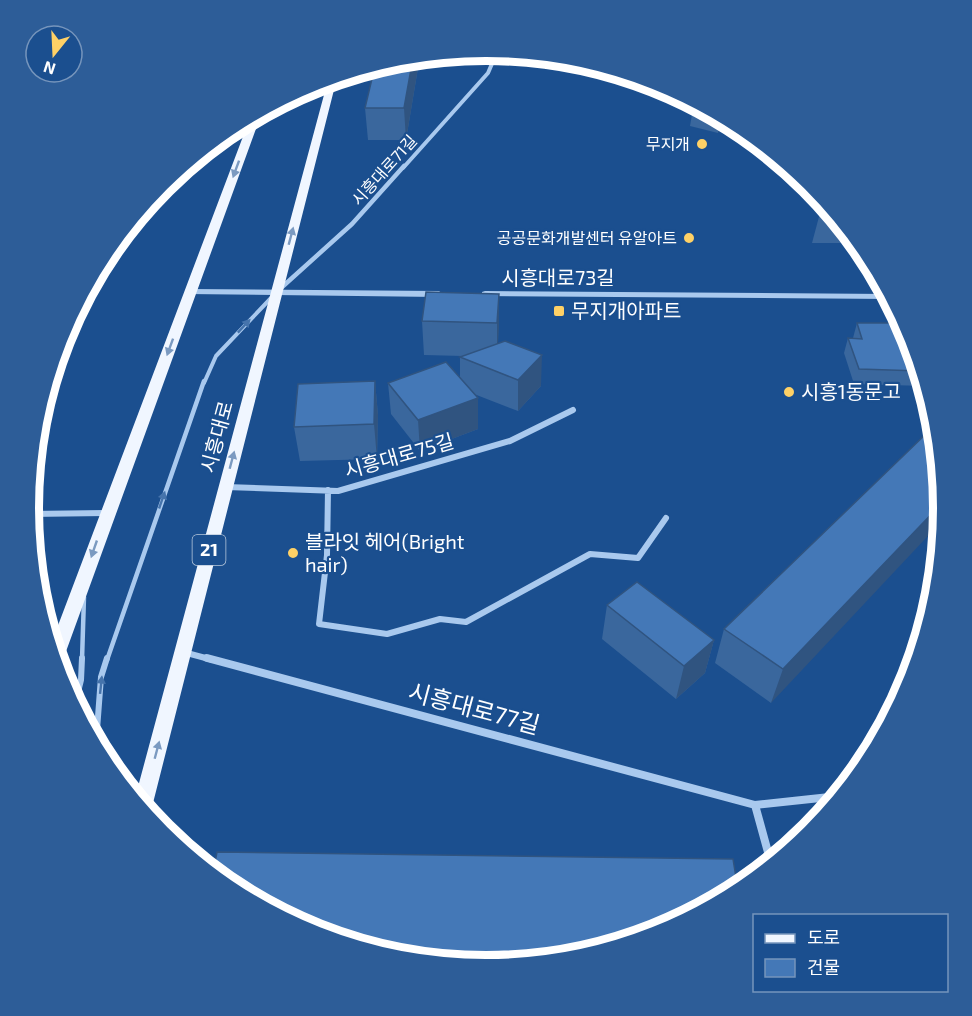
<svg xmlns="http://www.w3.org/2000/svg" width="972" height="1016" viewBox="0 0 972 1016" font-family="'Exo 2','Noto Sans KR',sans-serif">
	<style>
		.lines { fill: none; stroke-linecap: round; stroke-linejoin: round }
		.service-far2 { stroke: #a9c9ee; stroke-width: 4 }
		.service-far1 { stroke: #a9c9ee; stroke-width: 4.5 }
		.service { stroke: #a9c9ee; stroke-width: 6 }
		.minor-far3 { stroke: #a9c9ee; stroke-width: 4 }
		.minor-far2 { stroke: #a9c9ee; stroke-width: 4.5 }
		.minor-far1 { stroke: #a9c9ee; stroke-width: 6 }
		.minor { stroke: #a9c9ee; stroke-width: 8 }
		.tertiary { fill: #a9c9ee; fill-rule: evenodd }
		.primary { fill: #f0f6ff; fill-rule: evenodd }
		.wall { fill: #3a679d }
		.shaded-wall { fill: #305480 }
		.building { fill: #4478b7; stroke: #305480; stroke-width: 1.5 }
		.oneway { fill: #7b9ac1 }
		.oneway2 { fill: #4674ac }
		.poi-dot { fill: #ffd166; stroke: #1b4f8f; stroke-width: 2 }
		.labels { text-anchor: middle; stroke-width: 4.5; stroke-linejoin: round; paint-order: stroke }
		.far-poi-label { font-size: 16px; fill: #fff; stroke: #1b4f8f; text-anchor: end }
		.far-street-label { font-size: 16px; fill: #fff; stroke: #1b4f8f }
		.shield { fill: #1b4f8f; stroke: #bbcadd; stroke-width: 1.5 }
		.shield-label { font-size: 18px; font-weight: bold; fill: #fff }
		.street-label { font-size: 20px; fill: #fff; stroke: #1b4f8f }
		.poi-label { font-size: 20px; fill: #fff; stroke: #1b4f8f; text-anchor: start }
		.near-street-label { font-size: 24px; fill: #fff; stroke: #1b4f8f }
		.rim { fill: none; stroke: #fff; stroke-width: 8 }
	</style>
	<rect width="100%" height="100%" fill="#1b4f8f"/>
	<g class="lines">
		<!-- service-far2 -->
		<path class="service-far2" d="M204 383 216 356 272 297"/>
		<!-- service-far1 -->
		<path class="service-far1" d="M82 660 84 597
			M107 660 204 381"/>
		<!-- service -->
		<path class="service" d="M75 704 81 680 82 658
			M96 743 101 677 107 658"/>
		<!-- minor-far3 -->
		<path class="minor-far3" d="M403 168 488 73 497 52"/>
		<!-- minor-far2 -->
		<path class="minor-far2" d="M281 288 352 224 404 166"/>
		<!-- minor-far1 -->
		<path class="minor-far1" d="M226 487 338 491 510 441 573 410
			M328 490 327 555 319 624 387 634 440 619 466 622 590 554 638 558 666 518
			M29 514 106 513
			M183 652 213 660"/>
		<!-- minor -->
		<path class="minor" d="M207 658 755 805 839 796
			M755 805 771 863"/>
		<!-- tertiary -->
		<path class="tertiary" d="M190 289 439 291 443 294 439 297 187 294V290Z
			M485 291 888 294 891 299 482 296V292Z"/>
		<!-- primary -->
		<path class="primary" d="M337 78 152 807 148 814 135 798 328 80Z
			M259 113 261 115 64 657 57 663 51 644 250 118Z"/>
	</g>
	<!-- wall -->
	<path class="wall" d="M417 57 418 68 406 140H368L365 108 397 59Z
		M694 103 727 120 718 133 690 126Z
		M826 205 858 243H812L820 213Z
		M499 294 498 344 541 386 518 411 474 394 478 429 420 451 391 414 388 383 460 378V357L463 356 424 355 422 321Z
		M857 323 905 335H909L925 386 854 384 844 353 848 338H853Z
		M375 381 378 415 377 459 300 461 294 427Z
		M930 430 771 703 715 663 724 629Z
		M607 605 714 640 705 673 676 699 602 639Z"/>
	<!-- shaded-wall -->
	<path class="shaded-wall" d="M417 57 418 68 406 140 404 108 413 58Z
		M720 117 727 120 718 133Z
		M499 294V328L497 357V323Z
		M542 355 541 386 518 411V380Z
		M375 381 378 415 377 459 374 424Z
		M478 398V429L420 451 418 420Z
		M943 502 944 508 942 521 771 703 783 669Z
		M714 640 705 673 676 699 684 666Z"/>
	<!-- building -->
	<path class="building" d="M413 58 404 108H365L375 66 397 59Z
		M826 205 833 213H820Z
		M426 292 499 294 497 323 422 321Z
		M857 323H900L905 335H909L920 371 859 369 848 338 862 339Z
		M505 341 542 355 518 380 460 357Z
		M446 362 478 398 418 420 388 383Z
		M375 381 374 424 294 427 298 384Z
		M930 430 936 433 943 502 783 669 724 629Z
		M637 582 714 640 684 666 607 605Z
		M217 852 733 859 738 890 661 931 575 957 486 965 396 957 311 931 232 888 213 873Z"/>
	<!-- one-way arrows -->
	<defs><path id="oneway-solid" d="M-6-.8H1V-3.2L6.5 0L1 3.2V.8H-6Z" transform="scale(1.5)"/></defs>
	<g class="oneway">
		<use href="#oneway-solid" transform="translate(236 169) rotate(110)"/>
		<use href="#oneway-solid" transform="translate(291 236) rotate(-75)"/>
		<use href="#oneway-solid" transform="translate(170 347) rotate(110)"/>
		<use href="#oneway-solid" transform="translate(232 460) rotate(-75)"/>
		<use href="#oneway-solid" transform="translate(94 549) rotate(109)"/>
		<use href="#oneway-solid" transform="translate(157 750) rotate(-75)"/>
	</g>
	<g class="oneway2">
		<use href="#oneway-solid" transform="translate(244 326) rotate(-47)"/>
		<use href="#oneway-solid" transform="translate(162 500) rotate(-71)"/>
		<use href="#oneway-solid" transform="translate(101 685) rotate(-84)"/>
	</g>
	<!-- markers -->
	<g class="poi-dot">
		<circle cx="702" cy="144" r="6"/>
		<circle cx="689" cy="238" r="6"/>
		<rect x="553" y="305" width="12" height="12" rx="3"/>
		<circle cx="789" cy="392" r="6"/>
		<circle cx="293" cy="553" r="6"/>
	</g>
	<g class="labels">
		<!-- far-poi labels -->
		<g class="far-poi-label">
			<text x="690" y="150">무지개</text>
			<text x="677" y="244">공공문화개발센터 유알아트</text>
		</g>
		<!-- far-street labels -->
		<g class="far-street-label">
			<text transform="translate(384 170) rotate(-48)" y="6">시흥대로71길</text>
		</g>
		<!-- shield labels -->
		<rect class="shield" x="192.5" y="535" width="33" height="30" rx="4.5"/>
		<g class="shield-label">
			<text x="209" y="556">21</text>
		</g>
		<!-- street labels -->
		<g class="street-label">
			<text x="558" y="285">시흥대로73길</text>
			<text transform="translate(217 437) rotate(-75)" y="7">시흥대로</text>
			<text transform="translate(399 456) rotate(-16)" y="7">시흥대로75길</text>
		</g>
		<!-- poi labels -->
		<g class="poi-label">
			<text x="571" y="318">무지개아파트</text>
			<text x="801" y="399">시흥1동문고</text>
			<text x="305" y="549">블라잇 헤어(Bright<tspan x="305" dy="23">hair)</tspan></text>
		</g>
		<!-- near-street labels -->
		<g class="near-street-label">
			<text transform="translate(474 709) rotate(15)" y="8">시흥대로77길</text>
		</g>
	</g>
	<!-- crop -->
	<path d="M0 0H972V1016H0ZM39 508a447 447 0 1 1 894 0a447 447 0 1 1-894 0Z" fill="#2d5d98" fill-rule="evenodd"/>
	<path class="rim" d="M39 508a447 447 0 1 1 894 0a447 447 0 1 1-894 0Z"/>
	<!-- legend -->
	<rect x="753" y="914" width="195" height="78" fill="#1b4f8f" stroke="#7695bc" stroke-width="1.5"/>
	<rect x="765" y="934" width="30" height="9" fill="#f0f6ff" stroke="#7695bc" stroke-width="1.5"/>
	<text x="807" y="944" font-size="18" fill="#ffffff">도로</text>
	<rect x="765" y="959" width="30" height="18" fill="#4478b7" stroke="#7695bc" stroke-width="1.5"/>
	<text x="807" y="974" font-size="18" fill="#ffffff">건물</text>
	<!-- north arrow -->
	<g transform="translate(54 54) rotate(198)"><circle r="28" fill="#1b4f8f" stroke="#7695bc" stroke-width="1.5"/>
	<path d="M0-4.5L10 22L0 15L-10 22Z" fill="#ffd166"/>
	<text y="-9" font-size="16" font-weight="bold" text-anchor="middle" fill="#ffffff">N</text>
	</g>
</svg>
